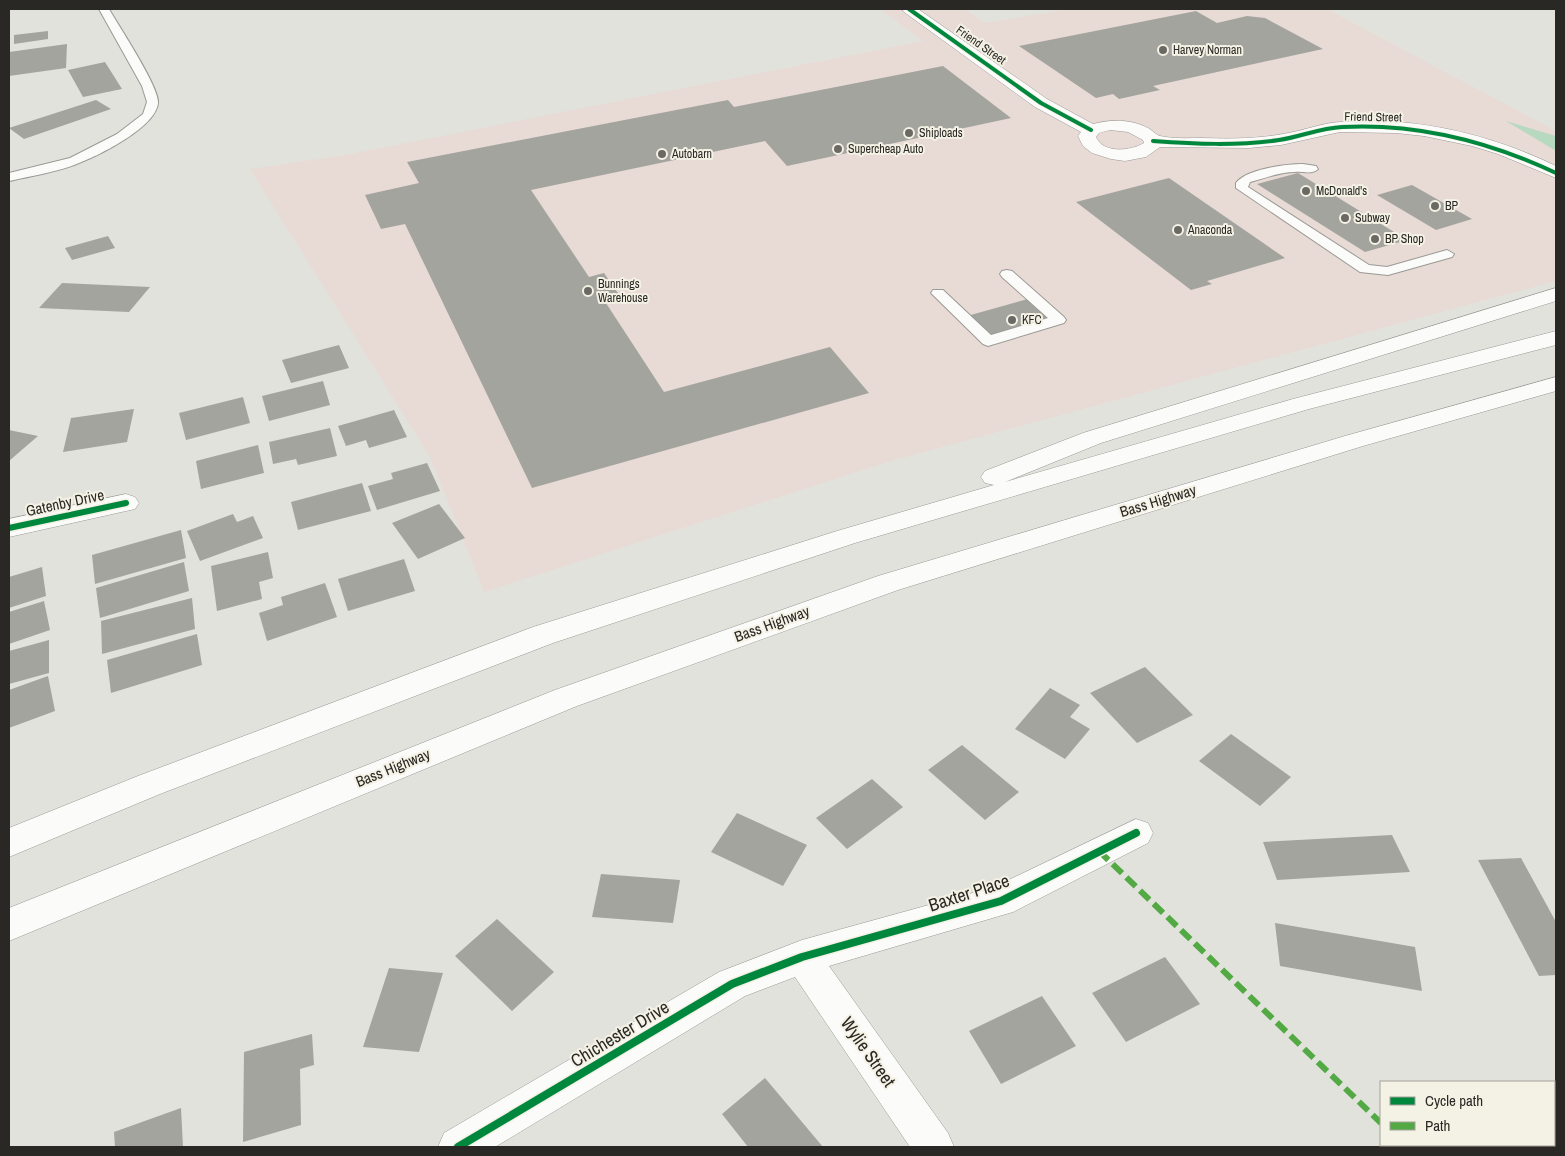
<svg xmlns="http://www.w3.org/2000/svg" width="1565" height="1156" viewBox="0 0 1565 1156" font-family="'Archivo Narrow',sans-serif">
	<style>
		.commercial { fill: #e8dad5 }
		.green { fill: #b7d9bf }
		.building { fill: #a4a49f }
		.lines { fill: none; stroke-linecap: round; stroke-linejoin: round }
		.lane-casing { stroke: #9a9995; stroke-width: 2 }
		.street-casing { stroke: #9a9995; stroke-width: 1 }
		.secondary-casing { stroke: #9a9995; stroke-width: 1 }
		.highway-casing { stroke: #9a9995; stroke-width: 1 }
		.lane { fill: #fbfbfa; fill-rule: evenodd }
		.street { fill: #fbfbfa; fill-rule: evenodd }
		.secondary { fill: #fbfbfa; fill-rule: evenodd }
		.highway { fill: #fbfbfa; fill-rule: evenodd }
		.quiet { stroke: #53aa44; stroke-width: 6; stroke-dasharray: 13 6; stroke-linecap: butt }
		.cycleway-far2-casing { stroke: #f4f1e5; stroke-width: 5.5 }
		.cycleway-far1-casing { stroke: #f4f1e5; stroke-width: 9 }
		.cycleway-casing { stroke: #f4f1e5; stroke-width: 11 }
		.cycleway-far2 { stroke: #00873e; stroke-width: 4 }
		.cycleway-far1 { stroke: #00873e; stroke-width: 6 }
		.cycleway { stroke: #00873e; stroke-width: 8 }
		.poi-dot { fill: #6a6964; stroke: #f4f1e5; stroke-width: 2 }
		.labels { text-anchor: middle; stroke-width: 4; stroke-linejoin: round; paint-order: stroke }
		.far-street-label { font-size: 12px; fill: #292824; stroke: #f4f1e5 }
		.far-poi-label { font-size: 12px; fill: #292824; stroke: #f4f1e5; text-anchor: start }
		.street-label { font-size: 15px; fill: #292824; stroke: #f4f1e5 }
		.near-street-label { font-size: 18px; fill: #292824; stroke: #f4f1e5 }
	</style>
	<rect width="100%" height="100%" fill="#e2e2dc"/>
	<!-- commercial -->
	<path class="commercial" d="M880 9H966L984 23 1070 9H1327L1556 131V281L891 461 484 592 430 457 250 169 345 155 923 41Z"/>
	<!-- green -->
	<path class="green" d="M1506 121 1556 136V151Z"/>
	<!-- building -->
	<path class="building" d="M1196 11 1217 23 1247 16 1265 18 1323 49 1153 86 1160 90 1119 99 1113 94 1096 98 1019 46Z
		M48 31V39L14 44V35Z
		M67 44 66 68 9 76V52Z
		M105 62 122 89 83 97 68 70Z
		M943 66 1011 118 787 166 765 141 531 190 589 277 604 273 620 296 604 300 664 392 830 347 869 393 532 488 405 224 381 229 365 195 419 183 407 162 728 100 734 107Z
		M96 100 111 109 24 139 9 128Z
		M1298 173 1407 240 1365 252 1257 184Z
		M1169 178 1285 258 1207 281 1212 284 1191 290 1076 202Z
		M1412 185 1472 219 1436 230 1377 195Z
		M108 236 115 248 72 260 65 248Z
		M62 283 150 287 129 312 39 308Z
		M1035 297 1063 321 987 344 960 318Z
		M339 345 349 368 291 383 282 360Z
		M323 381 330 405 269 421 262 396Z
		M243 397 250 423 186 440 179 413Z
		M134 409 127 442 63 452 71 418Z
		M394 410 407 437 369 448 366 440 346 446 338 426Z
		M330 428 337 456 298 465 296 459 273 464 269 442Z
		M9 430 38 436 9 461Z
		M258 445 264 473 201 489 196 461Z
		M427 463 440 491 377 510 368 486 393 479 391 473Z
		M362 483 371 511 298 530 291 502Z
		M439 504 465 538 418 559 392 523Z
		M233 514 237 522 253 516 263 538 200 561 187 531Z
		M181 530 186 558 95 584 92 555Z
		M268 552 273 578 259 582 262 599 217 611 211 566Z
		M404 559 415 591 348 611 338 579Z
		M184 562 189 591 100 618 96 588Z
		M42 567 46 596 9 608V577Z
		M325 583 337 617 267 641 259 613 283 605 281 597Z
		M192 598 195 629 102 654 101 621Z
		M44 601 50 630 9 644V612Z
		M197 634 202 665 111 693 107 660Z
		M49 640V673L9 684V651Z
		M1145 667 1193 715 1137 743 1090 693Z
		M48 676 55 711 9 728V690Z
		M1050 688 1080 705 1070 717 1090 729 1065 759 1015 729Z
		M1231 734 1291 777 1260 806 1199 761Z
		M962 745 1019 792 985 820 928 770Z
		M872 779 903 807 847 849 816 818Z
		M737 813 807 845 783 886 711 852Z
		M1392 835 1410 872 1277 880 1263 842Z
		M1521 858 1556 922V975L1539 976 1478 860Z
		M601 874 680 880 673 923 592 917Z
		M497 919 554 972 512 1011 455 956Z
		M1275 923 1415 947 1422 991 1280 966Z
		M1165 957 1200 1004 1126 1042 1092 993Z
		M389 968 443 973 419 1052 363 1047Z
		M1042 996 1076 1046 1001 1084 969 1031Z
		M312 1034 314 1065 300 1069 301 1125 243 1142 244 1052Z
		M765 1078 823 1147H748L722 1114Z
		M181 1108 183 1147H115L114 1132Z"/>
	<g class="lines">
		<!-- lane casing -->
		<g class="lane-casing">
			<path id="lane" d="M99 9H109C118 25 160 88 158 103 156 127 100 155 79 163 58 172 31 176 9 181V173L70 158 117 134 143 114 147 102 142 86Z
				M1303 164 1316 166 1318 169C1312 175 1303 171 1295 172 1280 172 1265 178 1250 182L1248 187 1369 265 1387 267 1447 250 1454 254 1452 257 1388 275 1360 272 1236 188V183C1246 169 1286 164 1303 164Z
				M1007 270 1012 271 1064 317 1066 320 1064 323 988 346 983 344 931 293 933 290H943L991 335 1048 318 1002 277 1000 274 1002 271Z"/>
		</g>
		<!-- street casing -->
		<g class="street-casing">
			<path id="street" d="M126 494 135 497 139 503 135 509 9 537V519Z
				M1136 819 1148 823 1153 833 1148 843 1013 912 829 966 948 1133 954 1147H910L795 977 745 996 495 1147H438L444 1133 719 972 802 940 994 887Z"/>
		</g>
		<!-- secondary casing -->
		<g class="secondary-casing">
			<path id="secondary" d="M902 9H918L1047 99 1093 124C1111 119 1131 119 1148 128 1152 130 1156 135 1160 136 1173 139 1189 138 1202 138 1230 139 1260 139 1288 133 1306 130 1322 123 1340 122 1414 116 1490 134 1556 166V178L1498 154 1472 146 1424 136 1396 133 1340 132 1281 145 1249 148 1160 147 1146 157 1125 161 1111 159 1092 153 1083 146 1078 136 1081 132 1035 107 904 12ZM1110 130 1128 132 1143 140 1144 143C1131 151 1103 154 1096 137L1099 133Z"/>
		</g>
		<!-- highway casing -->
		<g class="highway-casing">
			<path id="highway" d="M1556 288V301L1101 443 1005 482 1293 399 1556 331V345L1309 409 855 543 553 643 160 794 9 857V828L138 776 533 627 837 531 994 485 985 483 981 477 985 471 1083 433Z
				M1556 377V391L1363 446 898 590 577 706 9 941V908L555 690 878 576 1345 436Z"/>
		</g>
		<!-- lane -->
		<use href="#lane" class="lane"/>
		<!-- street -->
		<use href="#street" class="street"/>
		<!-- secondary -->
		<use href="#secondary" class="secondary"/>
		<!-- highway -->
		<use href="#highway" class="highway"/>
		<!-- quiet -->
		<path class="quiet" d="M1099 851 1381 1123
			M1412 1145 1416 1147"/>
		<!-- cycleway-far2 casing -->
		<g class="cycleway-far2-casing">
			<path id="cycleway-far2" d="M909 9 1041 103 1091 130
				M1153 141C1195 144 1237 146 1279 140 1300 137 1320 128 1342 127 1418 123 1488 141 1556 173"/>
		</g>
		<!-- cycleway-far1 casing -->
		<g class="cycleway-far1-casing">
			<path id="cycleway-far1" d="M9 528 126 503"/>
		</g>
		<!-- cycleway casing -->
		<g class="cycleway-casing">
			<path id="cycleway" d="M458 1147 732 984 802 957 1001 901 1136 833"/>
		</g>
		<!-- cycleway-far2 -->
		<use href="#cycleway-far2" class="cycleway-far2"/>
		<!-- cycleway-far1 -->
		<use href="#cycleway-far1" class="cycleway-far1"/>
		<!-- cycleway -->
		<use href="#cycleway" class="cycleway"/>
	</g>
	<!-- markers -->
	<g class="poi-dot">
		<circle cx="1163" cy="50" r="5"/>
		<circle cx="909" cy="133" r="5"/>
		<circle cx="838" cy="149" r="5"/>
		<circle cx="662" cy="154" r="5"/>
		<circle cx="1306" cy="191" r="5"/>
		<circle cx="1435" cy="206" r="5"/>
		<circle cx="1345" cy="218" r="5"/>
		<circle cx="1178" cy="230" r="5"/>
		<circle cx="1375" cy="239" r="5"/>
		<circle cx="588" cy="291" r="5"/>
		<circle cx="1012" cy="320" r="5"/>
	</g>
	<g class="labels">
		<!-- far-street labels -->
		<g class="far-street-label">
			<text transform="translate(981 45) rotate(35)" y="4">Friend Street</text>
			<text transform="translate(1373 117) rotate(1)" y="4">Friend Street</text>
		</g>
		<!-- far-poi labels -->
		<g class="far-poi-label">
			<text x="1173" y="54">Harvey Norman</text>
			<text x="919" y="137">Shiploads</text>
			<text x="848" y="153">Supercheap Auto</text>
			<text x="672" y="158">Autobarn</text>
			<text x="1316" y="195">McDonald's</text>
			<text x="1445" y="210">BP</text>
			<text x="1355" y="222">Subway</text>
			<text x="1188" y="234">Anaconda</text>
			<text x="1385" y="243">BP Shop</text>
			<text x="598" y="288">Bunnings<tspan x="598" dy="14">Warehouse</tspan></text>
			<text x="1022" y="324">KFC</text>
		</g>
		<!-- street labels -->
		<g class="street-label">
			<text transform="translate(1158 501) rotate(-17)" y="5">Bass Highway</text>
			<text transform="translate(65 503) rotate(-12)" y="5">Gatenby Drive</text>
			<text transform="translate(772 624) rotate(-20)" y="5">Bass Highway</text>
			<text transform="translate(393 768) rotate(-22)" y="5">Bass Highway</text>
		</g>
		<!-- near-street labels -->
		<g class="near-street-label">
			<text transform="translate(969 893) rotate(-18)" y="6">Baxter Place</text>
			<text transform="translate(620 1034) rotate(-31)" y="6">Chichester Drive</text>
			<text transform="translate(868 1052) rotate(55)" y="6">Wylie Street</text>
		</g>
	</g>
	<!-- border -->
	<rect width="1565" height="1156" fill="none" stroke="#292824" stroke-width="20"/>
	<!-- legend -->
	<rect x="1380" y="1081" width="175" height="65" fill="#f4f1e5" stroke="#a3a198"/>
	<rect x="1390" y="1097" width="25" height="8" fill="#00873e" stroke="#a3a198"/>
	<text x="1425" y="1106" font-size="15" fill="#292824">Cycle path</text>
	<rect x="1390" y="1122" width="25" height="8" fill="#53aa44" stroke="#a3a198"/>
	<text x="1425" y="1131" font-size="15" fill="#292824">Path</text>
</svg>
